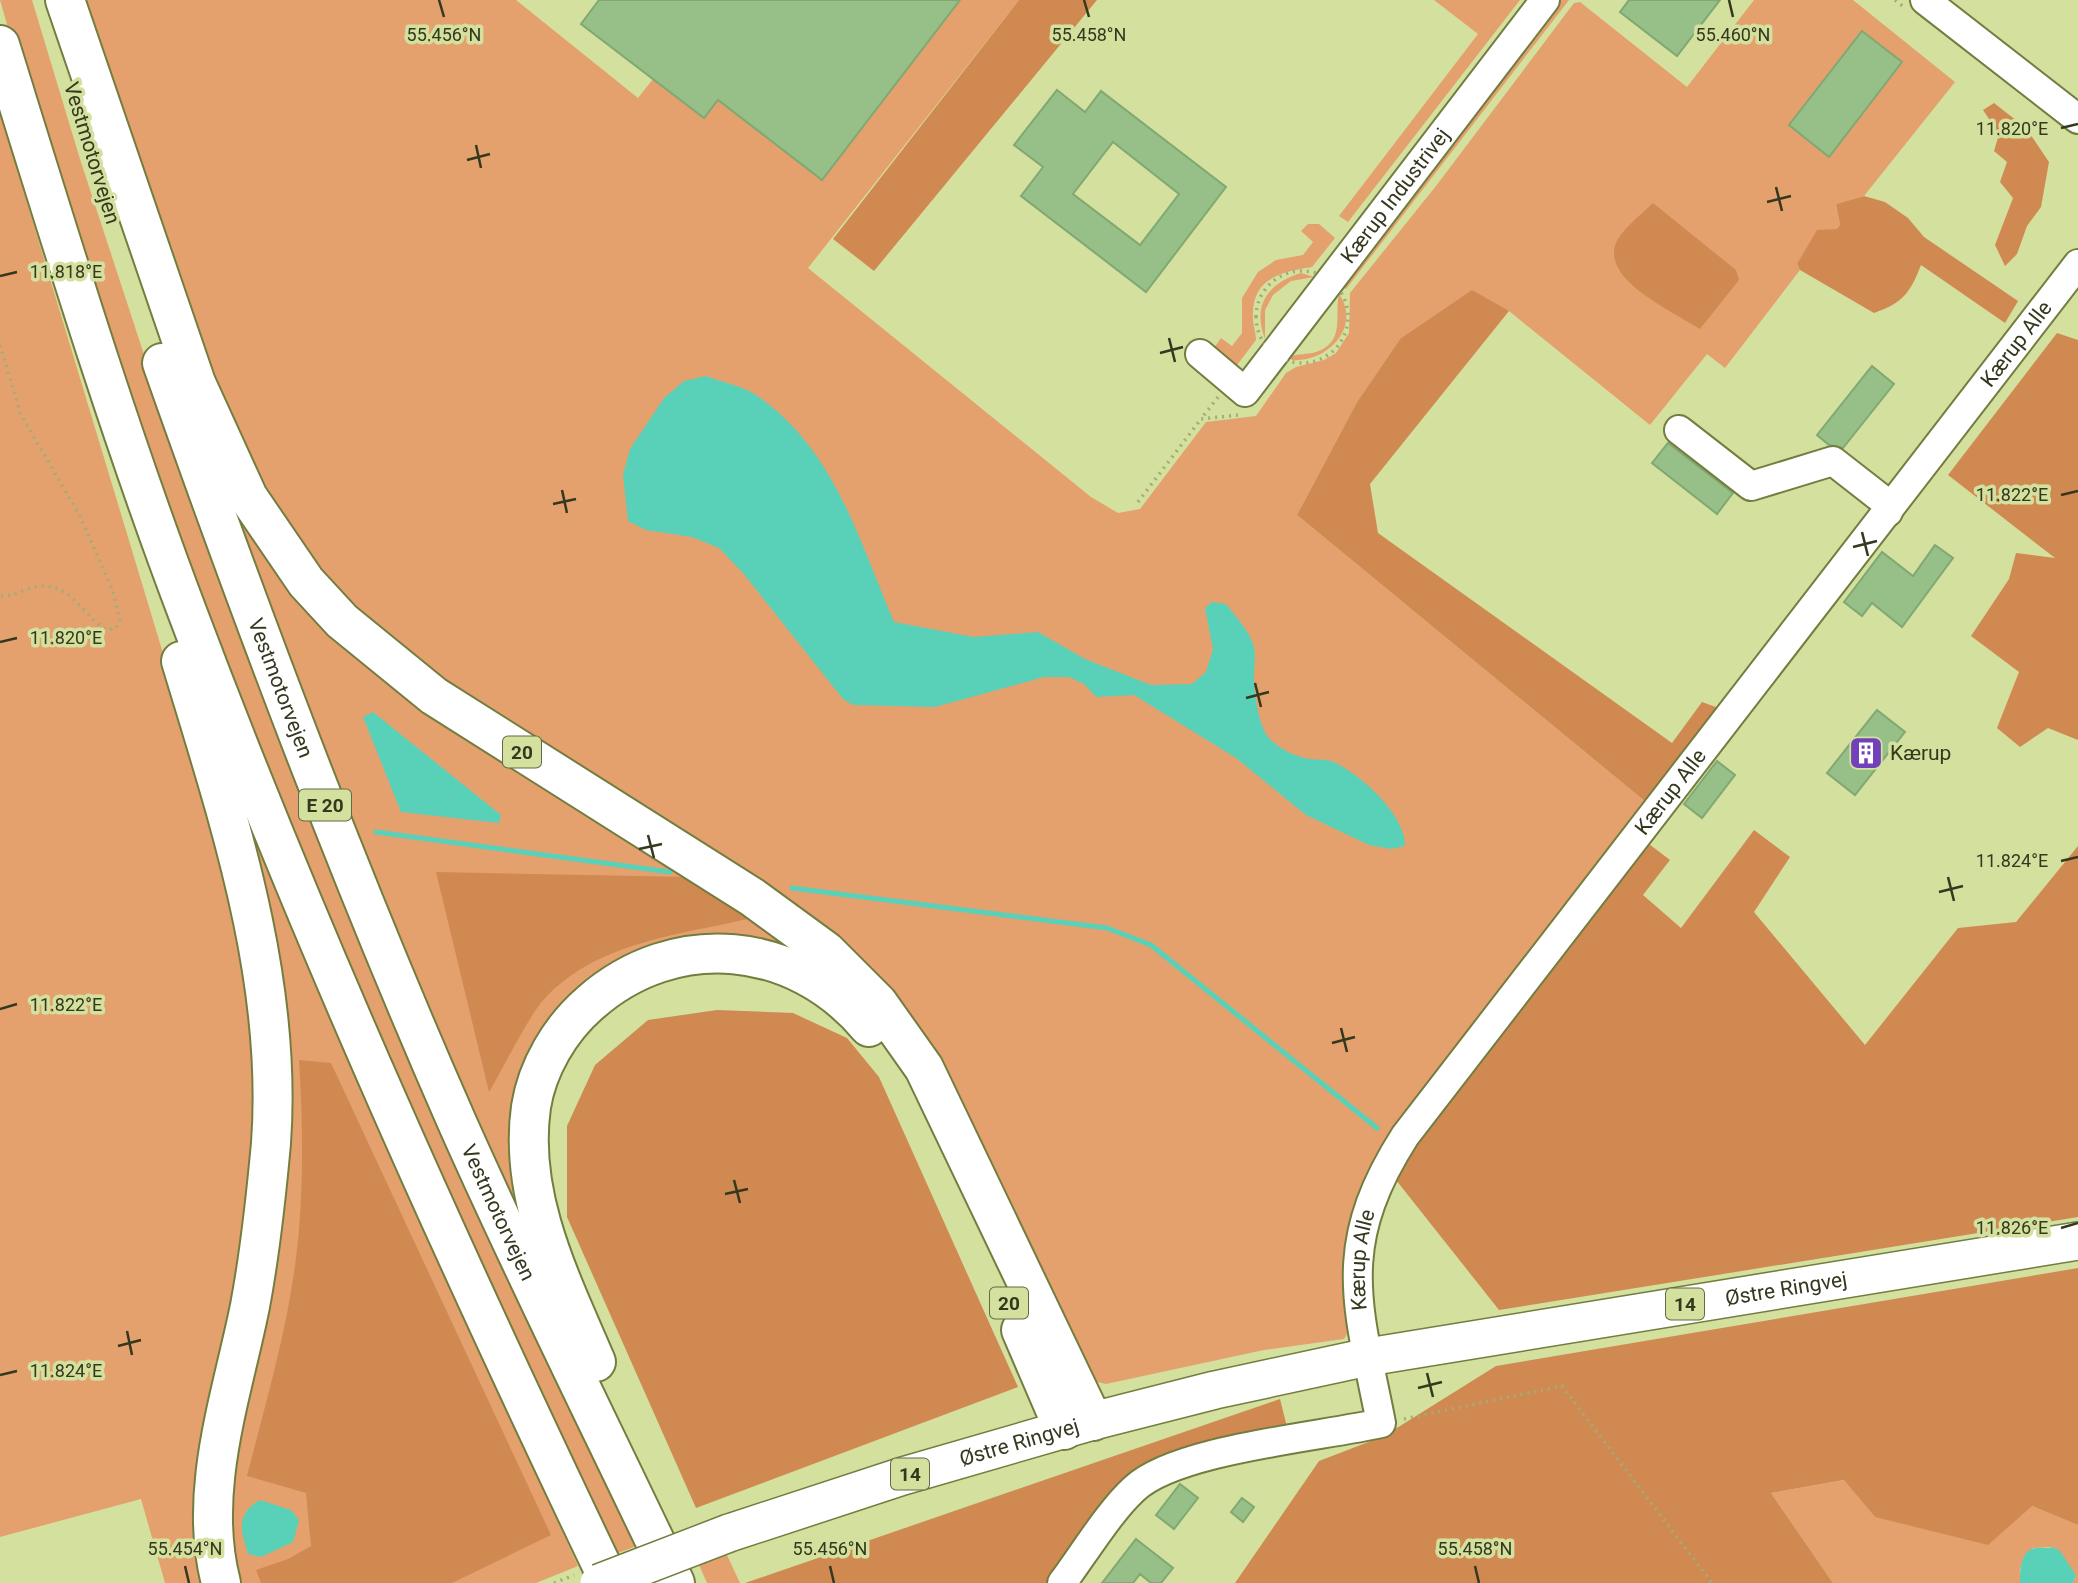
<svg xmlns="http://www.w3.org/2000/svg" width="2078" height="1583" viewBox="0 0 2078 1583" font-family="Roboto,sans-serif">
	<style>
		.green { fill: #e5a16d }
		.forest { fill: #d18952 }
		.water { fill: #59d0b8 }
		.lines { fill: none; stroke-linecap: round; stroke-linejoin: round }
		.stream { stroke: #59d0b8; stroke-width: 5 }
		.building { fill: #97bf88; stroke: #81a872; stroke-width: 2; fill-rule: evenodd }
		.minor-casing { stroke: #727d3f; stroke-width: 32 }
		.major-casing { stroke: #727d3f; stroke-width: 40 }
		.highway-casing { stroke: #727d3f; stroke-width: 42 }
		.path { stroke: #a2ac77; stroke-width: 3.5; stroke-dasharray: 2 5; stroke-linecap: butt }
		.minor { stroke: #fff; stroke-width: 28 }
		.major { stroke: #fff; stroke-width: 37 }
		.highway { stroke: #fff; stroke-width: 38 }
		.major-bridge-casing { stroke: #727d3f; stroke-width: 40; stroke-linecap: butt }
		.path-bridge { stroke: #a2ac77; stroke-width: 3.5; stroke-dasharray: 2 5; stroke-linecap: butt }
		.major-bridge { stroke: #fff; stroke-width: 37 }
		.ticks { fill: none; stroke: #33381e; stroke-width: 2.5 }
		.labels { text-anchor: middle; stroke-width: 7; stroke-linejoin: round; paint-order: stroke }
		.shield { fill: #d3e09e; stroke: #636a44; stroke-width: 2 }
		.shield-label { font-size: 19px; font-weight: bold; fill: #33381e }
		.street-label { font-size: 21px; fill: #33381e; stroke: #d3e09e }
		.poi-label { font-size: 21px; fill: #33381e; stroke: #d3e09e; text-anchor: start }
		.ticks-label { font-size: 18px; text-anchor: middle; fill: #33381e; stroke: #d3e09e; stroke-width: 7; stroke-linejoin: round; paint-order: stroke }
	</style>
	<rect width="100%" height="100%" fill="#d3e09e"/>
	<!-- green -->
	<path class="green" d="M0 0H32L80 159 152 379 642 1544 610 1556 483 1291 186 572 35 121Z
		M80 0H516L638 98 653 79 704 118 718 100 960 0H1019L808 268 1091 497 1118 513 1140 509 1206 422 1256 416 1286 373 1296 367 1324 360 1336 353 1349 333 1350 293 1436 186 1574 3 1580 2 1687 87 1754 0H1853L1955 82 1864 196 1836 204 1840 225 1797 264 1800 270 1725 368 1707 354 1650 425 1509 311 1400 339 1357 402 1297 515 1653 808 1401 1123C1389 1141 1376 1159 1366 1179 1341 1228 1344 1280 1347 1334L1344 1339 1264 1350 1106 1384 1097 1382 1084 1371 927 1046 346 606 283 531 232 436Z
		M1434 0H1520L1348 222 1339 216 1478 34Z
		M1561 0H1569L1346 289 1343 287Z
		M0 113 204 789 253 1001 256 1154 208 1583H165L141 1499 0 1537Z
		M1308 224H1319L1335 238 1312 267C1281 272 1251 278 1253 318 1253 326 1256 332 1256 340L1234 369 1214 348 1221 338 1232 346 1242 333V298L1258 272 1276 260 1303 255 1313 242 1301 231Z
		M1301 273 1314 277 1291 281 1273 295 1265 310V339C1252 305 1268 283 1301 273Z
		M1339 294C1362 327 1327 363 1292 360L1289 357C1298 353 1307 355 1316 352 1346 342 1334 316 1339 294Z
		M215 446C242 502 272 556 314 602 381 675 467 728 550 779 624 825 697 870 769 919L815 951 851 985 898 1042 949 1134 1066 1382 1059 1386 917 1088C892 1046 866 1000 822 976 799 962 770 948 743 946 624 936 522 1020 517 1140 514 1191 542 1246 560 1293L556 1297 424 999 298 689 210 447Z
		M226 764 357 1078 578 1566 536 1583H231L223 1541 280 1159Z
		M1845 1480 1875 1517 2032 1506 2078 1525V1583H2073L2076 1575 2053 1547 2033 1548 2020 1568V1583H1833L1771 1493Z
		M727 1555 740 1583H707L699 1565Z"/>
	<!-- forest -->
	<path class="forest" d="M1019 0H1097L874 271 833 239Z
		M1994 103 2026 128 2049 162 2041 207 2027 226 2017 254 2005 266 1995 245 2013 198 2000 182 2007 162 1994 151 1999 134 1983 110Z
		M1864 196 1885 202 1908 218 1924 237 2018 301 2005 323 1921 265C1910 293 1903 303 1874 313L1800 270 1797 264 1817 230 1836 229 1840 225 1836 204Z
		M1653 203 1736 270 1739 280 1700 329C1674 312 1601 280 1616 243 1622 229 1642 214 1653 203Z
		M1472 290 1509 311 1370 484 1378 533 1672 743 1702 702 1724 710 1647 803 1297 515 1357 402 1400 339Z
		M2057 333 2078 340V740L2048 728 2020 747 1997 728 2019 672 1971 636 2009 579 2016 553 2055 558 1948 475Z
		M1754 830 1790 857 1754 912 1865 1045 1958 928 2016 922 2078 846V1217L1499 1310 1396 1180 1416 1141 1645 841 1670 860 1643 895 1681 928Z
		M436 872 690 877 752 918C680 935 602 941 548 995 530 1012 503 1069 489 1092Z
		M717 1010 793 1013 847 1038 879 1077 1018 1387 696 1508 567 1217V1126L595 1065 648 1020Z
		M299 1060 331 1063 551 1535 452 1583H261L256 1570 288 1559 311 1546 306 1493 247 1476C265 1405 287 1331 296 1258 304 1193 303 1125 299 1060Z
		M2078 1268V1525L2032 1506 1988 1545 1875 1517 1844 1480 1771 1493 1833 1583H1235L1319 1461 1384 1436 1496 1366Z
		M1280 1399 1287 1427 1131 1474 1046 1583H745Z"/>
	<!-- water -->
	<path class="water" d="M706 376C722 382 742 386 756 395 834 448 859 540 894 622L974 637 1038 632 1085 659 1151 685 1192 684 1206 672 1213 649 1205 608 1212 602 1226 604C1235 616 1248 629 1253 644 1257 654 1253 670 1254 681 1255 697 1259 731 1272 741 1282 750 1296 757 1310 759 1317 760 1325 759 1331 761 1359 772 1406 815 1405 846L1391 849 1369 845 1306 815 1236 758 1134 695 1096 697 1084 684 1069 677H1044L935 707 853 705 843 699 743 573 719 548 692 537 646 530 628 521 623 475 630 449 664 398 684 381Z
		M373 712 501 815 499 823 401 812 363 717Z
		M260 1500 291 1510 299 1520 293 1542 261 1557 248 1554C241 1530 235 1515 260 1500Z
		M2053 1547 2060 1551 2076 1575 2073 1583H2020C2020 1571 2020 1551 2035 1548 2041 1547 2046 1549 2053 1547Z"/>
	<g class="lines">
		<!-- stream -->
		<path class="stream" d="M376 832 670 872
			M792 888 1107 928 1151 945 1377 1128"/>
	</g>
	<!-- building -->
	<path class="building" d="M599 0H960L822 180 718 100 704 118 581 24Z
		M1629 0H1720L1677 56 1620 12Z
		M1862 31 1902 62 1829 157 1789 125Z
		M1057 90 1085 112 1101 91 1226 187 1146 292 1021 196 1043 167 1014 145ZM1113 142 1179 194 1140 245 1073 194Z
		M1872 366 1894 384 1843 448 1829 445 1817 435Z
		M1668 443 1733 493 1717 514 1652 463Z
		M1935 545 1953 558 1902 627 1872 603 1862 616 1844 602 1882 552 1913 576Z
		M1877 710 1905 732 1855 795 1827 773Z
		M1717 761 1735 775 1702 818 1684 804Z
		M1180 1484 1198 1498 1174 1529 1156 1515Z
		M1242 1498 1254 1507 1243 1522 1231 1512Z
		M1136 1539 1173 1568 1161 1583H1151L1140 1574 1133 1583H1102Z"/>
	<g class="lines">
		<!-- minor casing -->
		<g class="minor-casing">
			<g id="minor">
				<path d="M1925 0 2078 119"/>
				<path id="s1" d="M1200 354 1245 392 1545 0"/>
				<path d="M1679 430 1751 486 1833 461 1883 500 1888 512"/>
				<path id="s2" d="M1062 1583C1083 1555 1109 1512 1134 1489 1176 1449 1320 1437 1381 1423 1358 1305 1334 1247 1405 1136L2078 264"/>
			</g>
		</g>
		<!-- major casing -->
		<g class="major-casing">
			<g id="major">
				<path id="s3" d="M729 1533 903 1476 1093 1421 1215 1390 1368 1357 2078 1241"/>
			</g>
		</g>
		<!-- highway casing -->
		<g class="highway-casing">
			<g id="highway">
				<path d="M65 0 196 383 248 497 306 582 342 621 434 696 752 897 826 951 878 1003 924 1068 1093 1421"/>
				<path d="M0 45C59 235 117 427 188 614 312 944 458 1265 610 1583"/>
				<path id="s4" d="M162 363C252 618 347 872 456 1120 525 1276 602 1429 675 1583"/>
				<path d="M181 661C228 817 283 978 271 1143 266 1198 260 1253 250 1306 232 1396 197 1491 221 1583"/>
				<path d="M1021 1330 1064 1430"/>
				<path d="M596 1362C562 1282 518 1197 531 1107 537 1068 560 1029 590 1003 675 928 796 940 869 1027"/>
			</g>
		</g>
		<!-- path -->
		<path class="path" d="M1895 0 1904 7
			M1256 317a46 46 0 1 1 92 0a46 46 0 1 1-92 0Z
			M0 345 21 415 80 516 113 591 120 621 115 629H105C84 615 71 586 43 586 28 586 15 597 0 596
			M1218 397 1201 419 1239 415
			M1138 502 1201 419
			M1404 1419 1562 1386 1712 1583"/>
		<!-- minor -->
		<use href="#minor" class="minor"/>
		<!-- major -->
		<use href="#major" class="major"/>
		<!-- highway -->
		<use href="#highway" class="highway"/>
		<!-- major-bridge casing -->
		<g class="major-bridge-casing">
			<path id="major-bridge" d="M599 1583 729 1533"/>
		</g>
		<!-- path-bridge -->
		<path class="path-bridge" d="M554 1583 574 1575"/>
		<!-- major-bridge -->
		<use href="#major-bridge" class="major-bridge"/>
	</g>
	<!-- ticks -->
	<path class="ticks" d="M439 0 444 17M1084 0 1089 17M1729 0 1733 17M2061 128 2078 124M476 145 481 168M467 160 490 154M1776 187 1782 211M1767 202 1791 196M0 276 17 272M1169 338 1175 362M1160 353 1183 347M562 490 567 513M2061 495 2078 491M553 504 576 499M1862 532 1868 556M1853 547 1877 541M0 642 17 638M1255 683 1261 707M1246 698 1269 692M648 835 654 858M639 849 662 844M2061 861 2078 857M1948 877 1954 901M1939 892 1963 886M0 1009 17 1004M1341 1028 1347 1052M1332 1043 1355 1037M734 1180 740 1203M725 1194 748 1189M2061 1228 2078 1223M127 1331 132 1355M118 1346 141 1340M1427 1373 1433 1397M0 1375 17 1371M1418 1388 1442 1382M185 1566 189 1583M830 1566 834 1583M1475 1566 1479 1583"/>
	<!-- icons -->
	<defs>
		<g id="building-square" transform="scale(1.75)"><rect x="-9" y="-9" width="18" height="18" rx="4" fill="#7041b8" stroke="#d3e09e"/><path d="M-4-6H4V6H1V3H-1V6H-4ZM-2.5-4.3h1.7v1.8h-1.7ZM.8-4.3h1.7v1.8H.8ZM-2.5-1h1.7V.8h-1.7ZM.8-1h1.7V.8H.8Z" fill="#fff"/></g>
	</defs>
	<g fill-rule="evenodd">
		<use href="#building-square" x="1866" y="753"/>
	</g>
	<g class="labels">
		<!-- shield labels -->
		<g class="shield">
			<rect x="503" y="736.5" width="38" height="31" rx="5"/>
			<rect x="299" y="789.5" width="52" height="31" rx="5"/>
			<rect x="990" y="1287.5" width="38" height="31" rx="5"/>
			<rect x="1666" y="1288.5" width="38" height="31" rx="5"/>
			<rect x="891" y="1458.5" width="38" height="31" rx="5"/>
		</g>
		<g class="shield-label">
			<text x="522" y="759">20</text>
			<text x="325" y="812">E 20</text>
			<text x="1009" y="1310">20</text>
			<text x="1685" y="1311">14</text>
			<text x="910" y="1481">14</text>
		</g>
		<!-- street labels -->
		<g class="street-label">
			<text transform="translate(92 153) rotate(73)" y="7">Vestmotorvejen</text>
			<text dy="7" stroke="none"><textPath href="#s1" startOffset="306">Kærup Industrivej</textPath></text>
			<text dy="7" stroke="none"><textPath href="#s2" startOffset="1676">Kærup Alle</textPath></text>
			<text dy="7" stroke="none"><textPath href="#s4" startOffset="346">Vestmotorvejen</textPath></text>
			<text dy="7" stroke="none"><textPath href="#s2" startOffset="1110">Kærup Alle</textPath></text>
			<text dy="7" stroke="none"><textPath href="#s4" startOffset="914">Vestmotorvejen</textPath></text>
			<text dy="7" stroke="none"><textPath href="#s2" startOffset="542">Kærup Alle</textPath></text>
			<text dy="7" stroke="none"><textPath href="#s3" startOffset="1087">Østre Ringvej</textPath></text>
			<text dy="7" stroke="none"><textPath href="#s3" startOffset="304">Østre Ringvej</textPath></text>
		</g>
		<!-- poi labels -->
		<g class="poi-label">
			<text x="1890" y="760">Kærup</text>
		</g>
	</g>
	<g class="ticks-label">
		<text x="444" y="41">55.456°N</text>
		<text x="1089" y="41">55.458°N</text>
		<text x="1733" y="41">55.460°N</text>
		<text x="2012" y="135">11.820°E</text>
		<text x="66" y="278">11.818°E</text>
		<text x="2012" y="501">11.822°E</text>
		<text x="66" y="644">11.820°E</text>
		<text x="2012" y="867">11.824°E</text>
		<text x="66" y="1011">11.822°E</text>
		<text x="2012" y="1234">11.826°E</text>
		<text x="66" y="1377">11.824°E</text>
		<text x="185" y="1555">55.454°N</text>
		<text x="830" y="1555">55.456°N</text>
		<text x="1475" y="1555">55.458°N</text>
	</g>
</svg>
